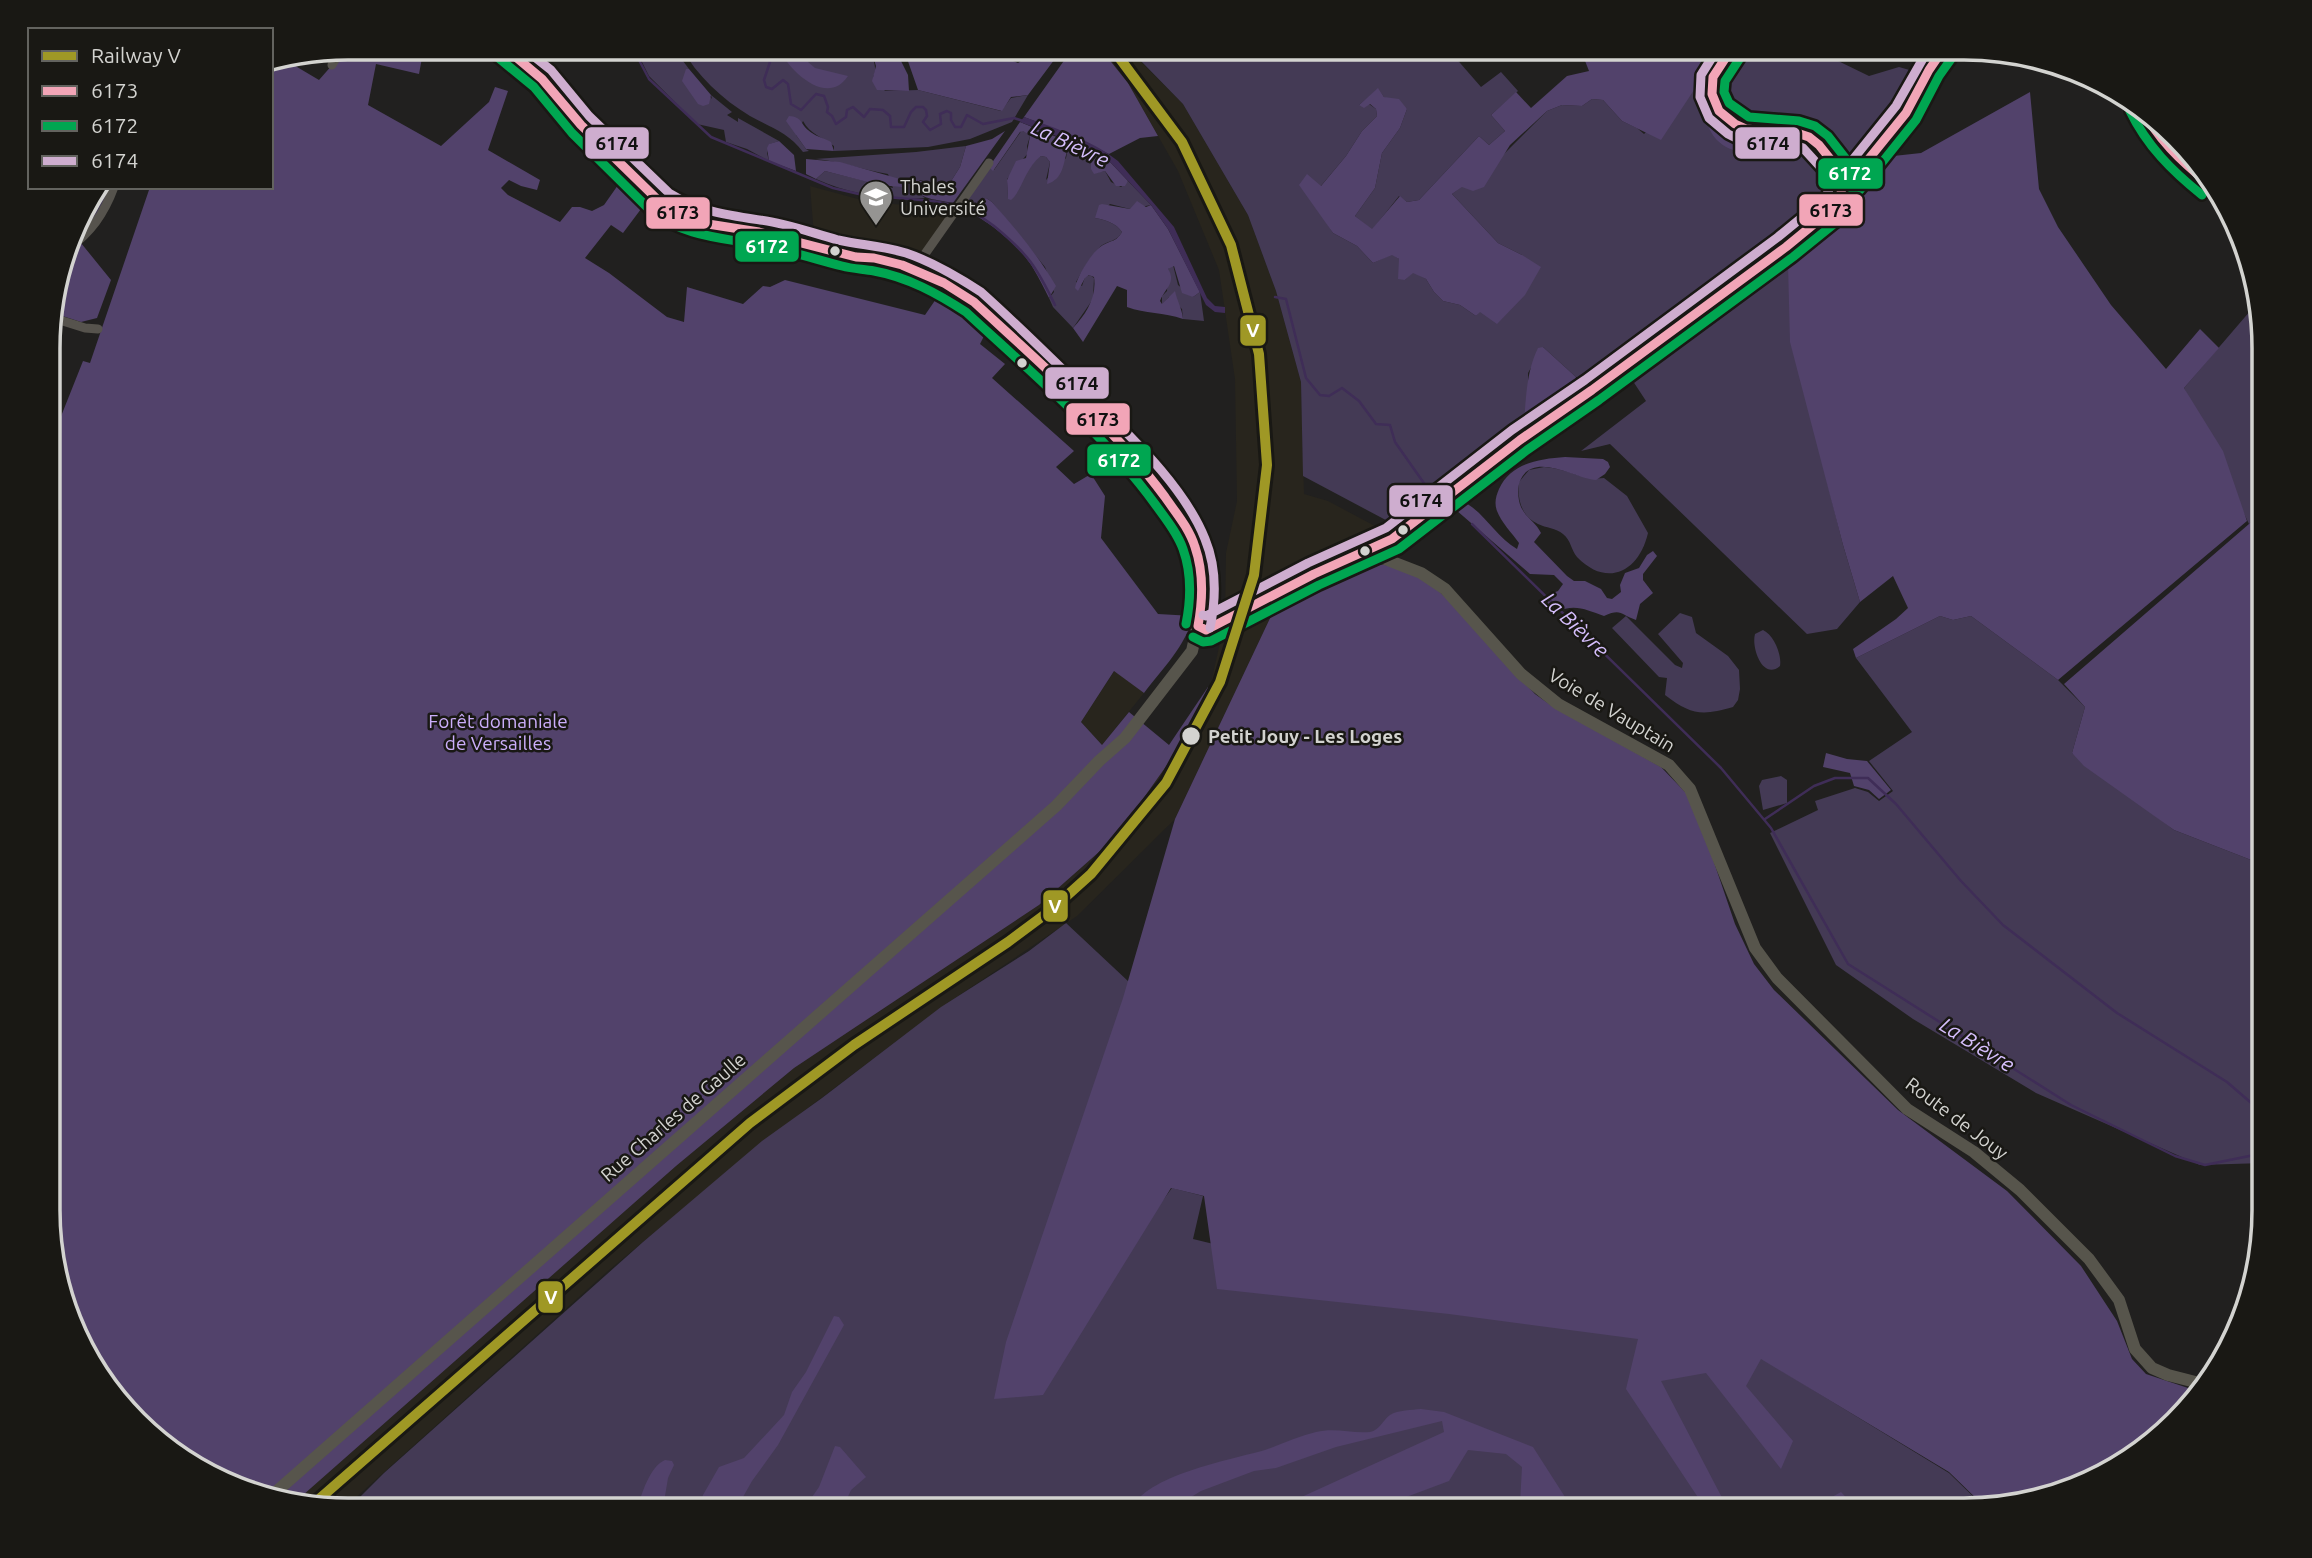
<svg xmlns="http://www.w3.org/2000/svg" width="2312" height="1558" viewBox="0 0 2312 1558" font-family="Ubuntu,sans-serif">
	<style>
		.built { fill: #28251d }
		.green { fill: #443a55 }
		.forest { fill: #52426b }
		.water { fill: #3f2d57 }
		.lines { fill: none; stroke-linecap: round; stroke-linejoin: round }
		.stream { stroke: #3f2d57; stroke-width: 2.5 }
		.street { stroke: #56534d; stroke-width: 9 }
		.secondary { stroke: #57554c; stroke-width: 12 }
		.bus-1-casing { stroke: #191814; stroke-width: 14 }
		.bus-2-casing { stroke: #191814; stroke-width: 14 }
		.bus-3-casing { stroke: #191814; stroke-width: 14 }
		.bus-1 { stroke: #f2a5b7; stroke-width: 9 }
		.bus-2 { stroke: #00a651; stroke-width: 9 }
		.bus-3 { stroke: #ceadcf; stroke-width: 9 }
		.rail-1-casing { stroke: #191814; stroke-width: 16 }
		.rail-1 { stroke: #9f9825; stroke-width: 10 }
		.bus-dot { fill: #d3d3d0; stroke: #191814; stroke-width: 2.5 }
		.labels { text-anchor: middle; stroke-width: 5; stroke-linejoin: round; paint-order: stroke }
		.poi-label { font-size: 19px; fill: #d3d3d0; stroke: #191814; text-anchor: start }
		.street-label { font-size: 19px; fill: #d3d3d0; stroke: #191814 }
		.park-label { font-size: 19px; fill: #cbaefa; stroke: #191814 }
		.stop-label { font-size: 19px; font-weight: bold; fill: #d3d3d0; stroke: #191814; text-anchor: start }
		.water-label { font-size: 21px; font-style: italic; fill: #d5befc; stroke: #191814 }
		.rim { fill: none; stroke: #d3d3d0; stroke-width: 3.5 }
		.line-badge { stroke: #191814; stroke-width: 2.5 }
		.badge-label { font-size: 19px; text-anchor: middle; font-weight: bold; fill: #fff }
		.pale-badge-label { font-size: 19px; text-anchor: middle; font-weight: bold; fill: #111 }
	</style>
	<rect width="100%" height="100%" fill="#21201f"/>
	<!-- built -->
	<path class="built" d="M1100 48H1127L1183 104 1248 215 1276 291 1301 382 1304 494 1328 501 1388 533 1302 575 1281 595 1175 819 1077 916 946 1004 776 1132 609 1270 342 1510H328L294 1503 676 1166 794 1068 1039 905 1108 844 1138 806 1179 748 1209 692 1225 620 1226 553 1237 501 1235 379 1219 270 1178 171 1128 83Z
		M810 186 869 202 952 209 916 261 910 263 814 236Z
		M1115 670 1144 693 1102 745 1081 722Z"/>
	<!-- green -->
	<path class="green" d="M637 47 667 50 675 55 677 53 689 69H686L712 99 711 95 732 112 727 115 738 122V118L779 141 770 144 767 153 769 161 747 149 726 142 724 130 697 124 649 76 640 58Z
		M681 47 710 52 711 47H872C870 58 879 66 873 77L885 91 918 90 1001 111 1011 98 1028 95 1012 122 970 139 928 147 834 151V146C822 137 810 134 803 121L796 135 806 149 809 151 803 152C789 133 770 127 750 116 722 99 697 76 681 47Z
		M918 47H976C957 54 935 63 918 47Z
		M1152 48H1447L1481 87 1501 72 1518 91 1491 115 1505 131 1489 145 1479 136 1419 200 1407 202 1399 196 1372 230 1355 216 1375 188 1382 153 1400 128 1407 109 1384 97 1378 89 1359 105 1369 104 1376 109 1377 116 1362 131 1346 156 1320 187 1323 217 1333 233 1357 246 1373 263 1392 254 1399 259 1400 270 1405 280 1413 272 1426 279 1434 292 1443 301 1460 305 1476 316 1522 255 1498 243 1452 194 1500 158 1547 111 1562 105 1582 106 1592 99 1603 100 1622 121 1637 128 1644 134 1690 93 1719 53 1717 48H1829L1834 59 1869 76 1899 67 1920 73 1897 106 1847 168 1829 199 1755 258 1749 254 1735 260 1587 379 1576 377 1543 347 1528 373V395L1523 429 1397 526 1303 476 1301 382 1276 291 1248 215 1183 104 1141 61Z
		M1022 130 1030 136 1027 146 1028 153 1007 179 1008 198 1036 159 1041 156 1046 157 1050 162 1046 180 1066 158 1068 148 1084 154 1086 149 1099 155 1096 159 1094 173 1105 171 1111 182 1121 187 1128 181 1151 205 1130 209 1110 204 1095 218C1106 220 1116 223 1122 232 1116 243 1106 240 1099 248 1089 259 1083 269 1076 282L1082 286 1085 277 1090 275 1094 278 1093 299 1073 328 1053 307 1049 298 1054 292 1045 267 992 202 986 198 971 205 963 204 989 167 994 170Z
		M966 146 960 167 948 186 919 180 917 192 925 198C888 201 850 194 816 179L825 171 893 188 888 174C863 170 840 161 815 159L916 152Z
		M99 187H111L96 217 69 244 78 214Z
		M1790 251 1788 264 1823 465 1843 545 1860 602 1837 629 1807 634 1610 444 1581 451 1646 401 1627 372Z
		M1173 265 1178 285 1193 297 1200 292 1204 321 1183 319 1182 309 1169 297 1162 305V296L1167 291 1168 269Z
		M2257 303 2264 328V511L2249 524 2184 388Z
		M1544 467C1566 468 1583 481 1604 478L1627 496 1648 533C1639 572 1607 588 1577 557 1571 550 1571 540 1563 534 1556 528 1546 528 1538 524 1521 516 1517 499 1519 482L1529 470Z
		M1680 613 1692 617 1696 633 1728 656 1739 670 1740 689 1738 700 1733 707C1702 716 1691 715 1665 695L1667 678 1659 677 1612 628 1626 616 1675 665 1682 668 1683 663 1658 634Z
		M1940 616 1953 620 1971 616 2058 680 2085 707 2072 753 2174 830 2264 865V1163L2200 1165 2036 1093 1913 1019 1836 965 1770 833 1818 810 1815 801 1855 788 1868 792 1879 801 1893 791 1869 761 1912 732 1856 658Z
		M1763 630C1774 635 1782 655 1780 666 1763 681 1751 648 1755 634Z
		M1781 776 1787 780V803L1763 810 1759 786 1762 780Z
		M1066 923 1129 982 1101 1284 1172 1188 1203 1196 1193 1239 1279 1260 1712 1328 1949 1473 1983 1506 1965 1511 347 1510 384 1473 643 1242 762 1141 822 1098 941 1007 1029 951Z"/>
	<!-- forest -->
	<path class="forest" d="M348 47H424L419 74 376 64 368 105 441 146 489 102 495 87 508 91 488 150 540 180 537 190 521 186 509 180 501 188 508 195 560 222 572 207H580L592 211 604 205 623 178 647 201 623 233 611 225 585 258 609 273 667 317 684 322 687 287 743 304 763 286 770 287 785 280 925 315 936 299 948 303 952 297 989 326 980 344 1005 364 992 378 1074 451 1056 467 1074 484 1091 474 1105 496 1101 538 1158 614 1193 616C1186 646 1162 669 1144 693L1114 671 1081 722 1102 745 1129 712 1169 745 1208 687 1209 692 1179 748 1138 806 1108 844 1039 905 794 1068 676 1166 294 1503 250 1495 165 1449 87 1360 50 1249V444L83 361 90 363 150 187H271V62L295 58 292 64 319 80Z
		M778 47H822L812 55 808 62 815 68 848 76C827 108 788 70 778 47Z
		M872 47H894L908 75 909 91 877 90 872 81 876 66 871 50Z
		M903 47H918L934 57 958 54 976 47H993L1008 59 1018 63 1021 61 1019 49C1028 45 1037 53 1047 56L1055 48H1063L1028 95 1011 97 1002 111 918 90Z
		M1073 48H1100L1128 83 1158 136 1140 138 1109 154 1070 135 1024 117Z
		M1580 48H1717L1719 52 1661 140 1622 121 1603 100 1592 99 1582 106 1562 105 1547 111 1510 145 1484 187 1473 191 1462 187 1452 194 1498 243 1522 255 1541 267 1525 295 1497 324 1480 312 1476 316 1460 305 1443 301 1434 292 1426 279 1413 273 1405 280 1398 279 1399 259 1392 255 1373 263 1357 246 1333 233 1299 185 1307 174 1321 186 1346 156 1362 131 1377 116 1376 109 1370 104 1364 108 1359 105 1378 88 1384 97 1399 99 1407 109 1400 128 1382 153 1375 188 1355 216 1372 229 1400 196 1407 202 1419 200 1479 136 1489 145 1505 131 1491 115 1516 92 1531 108 1567 76 1589 71Z
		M686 69H689L711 95 709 104 703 106 698 104 682 81Z
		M2030 92 2039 189 2058 227 2111 305 2166 369 2200 329 2219 348 2184 388 2223 451 2247 521 2058 680 1971 616 1953 620 1940 616 1856 658 1853 649 1896 619 1908 608 1893 576 1860 602 1843 545 1790 342 1788 264 1790 251 1838 215 1875 158 1921 153Z
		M1710 95 1722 118 1778 134 1776 139C1741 168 1698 143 1706 97Z
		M789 116C802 117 800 123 808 130 814 136 824 138 831 142L834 151 806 149 786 121Z
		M1020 122 1086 149 1084 154 1077 149 1068 148C1063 163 1064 179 1047 184L1050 162 1046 157 1041 156C1025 168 1022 191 1011 200L1008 199 1007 180 1016 161 1026 158 1030 136 1023 131 1020 132 993 171 989 167Z
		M1005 131 953 203C935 199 913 200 911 178L927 183 948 186 960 167 966 146 992 139Z
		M779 141 794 155 796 171 769 161 767 148 769 144Z
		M1099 155 1111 163 1128 181 1125 186H1116L1105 171 1094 174 1091 169V163Z
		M806 159 840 162 900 179 902 187 879 185 825 171 816 179 806 174Z
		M986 198 992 202C1015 228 1038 255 1056 286L1049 298C1044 288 1039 278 1033 268 1020 246 984 216 959 208L963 204 971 205Z
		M1137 201 1146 207 1151 205 1168 229 1200 292 1193 297 1182 293 1174 266 1168 269C1177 283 1164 289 1160 301L1162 304 1175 291C1177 301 1182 308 1183 319 1164 312 1145 314 1127 307V290L1117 286 1083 342 1073 328C1086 314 1097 297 1094 277L1089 275 1085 278 1078 291 1075 288C1077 276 1093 250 1103 245 1112 240 1116 242 1122 232 1116 223 1106 220 1095 218L1099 205 1102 204 1130 209Z
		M81 243 111 280 97 318 81 322 50 312V309L66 253Z
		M1749 254 1755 258 1593 387 1587 379 1735 260Z
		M1543 347 1576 377 1574 389 1569 397 1523 429C1527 399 1525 375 1538 348Z
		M1565 457 1603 459 1608 462 1610 467 1605 474 1596 480C1576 479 1533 450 1520 481 1517 488 1518 500 1521 507 1526 518 1536 522 1541 533L1534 542 1567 576 1574 581H1585L1601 589 1607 598 1612 599 1621 592 1620 585 1625 573 1639 568 1647 555 1653 551 1657 556 1643 574V580L1653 593 1640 604 1636 620C1620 615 1622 608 1604 616 1587 610 1574 603 1557 612L1547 605 1550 594 1558 591 1563 584 1554 575 1530 574 1456 510 1464 502C1485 513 1496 537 1517 549L1519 543C1512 533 1501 522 1497 511 1494 503 1496 496 1499 489 1511 463 1539 459 1565 457Z
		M2264 511V865L2174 830 2084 766 2072 753 2085 707 2064 684Z
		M1366 562 1391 566 1428 581 1447 599 1535 694 1552 706 1661 767 1687 794 1701 824 1735 924 1754 964 1774 990 1898 1110 2007 1191 2081 1266 2117 1321 2132 1359 2146 1374 2203 1393 2098 1480 1984 1506 1949 1472 1761 1359 1746 1386 1793 1441 1781 1469 1706 1373 1661 1381 1729 1511H1707L1626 1389 1638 1339 1449 1314 1217 1289 1204 1196 1171 1188 1043 1395 994 1399 1006 1342 1123 998 1175 819 1281 595 1349 564Z
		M1826 753 1847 759 1867 761 1891 790 1879 799 1869 790 1854 786 1850 773 1823 767Z
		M2255 1276 2249 1308 2210 1380 2207 1379Z
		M834 1316 839 1317 844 1325 778 1445 752 1481 743 1497 745 1510H703L700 1505 703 1495 719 1467 744 1458 784 1415 792 1392 806 1372Z
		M1421 1409 1444 1412 1533 1447 1574 1511H1505L1520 1504 1522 1467 1506 1454 1468 1450 1449 1481 1369 1511 1273 1510 1444 1432 1442 1421 1336 1447 1276 1468 1254 1471 1201 1491 1183 1502 1174 1510H1131C1145 1475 1230 1460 1265 1450 1282 1444 1299 1436 1316 1432 1336 1427 1352 1434 1370 1432 1380 1430 1382 1421 1390 1415 1398 1410 1412 1410 1421 1409Z
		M835 1446 840 1447 866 1477 851 1490 842 1510H803L819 1487Z
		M665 1460 672 1461 674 1465 668 1478 664 1502 660 1510H637C641 1495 650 1466 665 1460Z
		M1841 1492 1859 1511H1813L1812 1508Z"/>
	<!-- water -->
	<path class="water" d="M1024 117C1055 128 1092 140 1118 161L1174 227 1207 298 1215 306 1225 307V313L1215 312 1206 305 1168 229 1151 205 1111 163 1077 144 1020 122Z"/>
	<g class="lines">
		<!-- stream -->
		<path class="stream" d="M636 47 639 60 649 79 711 137 833 188 863 195 933 201 954 205
			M761 47 770 62 764 80 766 87 772 89 783 80 788 84 791 104 801 110 816 94 824 96 828 107 827 112 832 116 836 124 846 117 847 110 853 107 864 117 870 109 883 110 890 116 891 127H904L911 112 916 107H923L926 110 927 116 923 122 930 130 941 124 940 114 947 111 951 113V120L955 127H961L967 115 983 124 1014 118 1023 121
			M961 206C973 210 984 219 994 226 1028 254 1036 266 1055 305
			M1275 297 1286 299 1306 378 1320 395 1329 396 1342 388 1359 401 1376 424 1390 425 1395 442 1433 496
			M1472 524 1721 768 1771 828 1848 964 2071 1105 2175 1156 2205 1165 2264 1153
			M1765 819 1814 786 1835 778H1868L1896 804 1961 881 2003 925 2117 1013 2227 1082 2264 1114"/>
		<!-- street -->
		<path class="street" d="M1549 48 1553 55
			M332 65 342 48
			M68 249C91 232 104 214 114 187
			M915 271 920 261 989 163
			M50 317 85 328 98 329"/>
		<!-- secondary -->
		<path class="secondary" d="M512 47 529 68 571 107
			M1732 48C1718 67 1705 83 1717 106 1735 143 1781 122 1810 139 1829 149 1836 167 1842 187
			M564 103 568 112 657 199
			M2141 106C2156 141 2181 162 2210 185
			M652 193 685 210 861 259
			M1371 548 1373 552 1385 559 1421 573 1445 589 1521 674 1558 704 1669 765 1690 789 1755 948 1777 978 1907 1109 1974 1152 2020 1190 2089 1259 2119 1300 2135 1349 2152 1368 2168 1375 2207 1385
			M1198 626 1206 630 1314 574 1392 539 1408 528 1520 440 1592 390 1786 247 1831 210 1840 199 1842 187 1850 182 1906 113 1929 70 1944 48
			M269 1498 1056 806 1099 761 1125 738 1192 651 1203 601 1201 570 1195 546 1186 526 1139 462 1033 357 974 302 944 283 902 265 874 258 856 257"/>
		<!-- bus-1 casing -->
		<g class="bus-1-casing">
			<path id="bus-1" d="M504 47 542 79 581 125 661 203 682 215 708 224 759 232 856 257 874 258 902 265 944 283 974 302C1040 363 1111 424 1165 497 1176 513 1189 528 1195 547 1204 573 1203 599 1198 626
				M2141 106C2157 139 2181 161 2209 184
				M1835 205 1840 199 1842 187 1850 182 1906 113 1929 70 1944 48
				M1198 626 1206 630 1314 574 1392 539 1520 440 1592 390 1786 247 1831 210 1840 199 1842 187 1835 165 1819 145 1809 137 1797 133 1746 129 1735 124 1719 111 1712 94 1713 77 1732 48"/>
		</g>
		<!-- bus-2 casing -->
		<g class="bus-2-casing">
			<path id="bus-2" d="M495 55 534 87 572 133 652 212C687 237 719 237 759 245 787 250 815 259 842 266 853 269 863 269 874 271 908 277 938 294 966 312 1031 372 1103 433 1155 504 1165 518 1177 532 1183 549 1192 574 1191 599 1186 624
				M2130 111C2147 146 2172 171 2202 195
				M1844 213 1851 205 1853 194 1860 190 1916 120 1939 76 1954 55
				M1193 637 1203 642 1211 641 1319 585 1399 549 1527 450 1599 400 1793 257 1840 219 1851 203 1854 186 1846 159 1828 136 1815 126 1799 121 1749 117 1729 103 1724 92 1725 81 1742 55"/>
		</g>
		<!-- bus-3 casing -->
		<g class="bus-3-casing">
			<path id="bus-3" d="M522 47 551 70 589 116 669 193C698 211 727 215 760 220 786 223 812 233 838 240 860 245 883 246 906 253 933 262 958 277 981 292 1020 327 1056 363 1093 399 1132 438 1185 488 1205 539 1217 568 1216 599 1210 628
				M1826 197 1832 181 1842 173 1896 106 1929 48
				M1203 615 1206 616 1308 563 1386 528 1512 430 1585 380 1778 237 1822 201 1828 194 1829 188 1824 171 1803 148 1795 145 1742 141 1728 134 1709 118 1700 97 1701 75 1718 48"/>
		</g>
		<!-- bus-1 -->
		<use href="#bus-1" class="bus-1"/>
		<!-- bus-2 -->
		<use href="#bus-2" class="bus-2"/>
		<!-- bus-3 -->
		<use href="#bus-3" class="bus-3"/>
		<!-- rail-1 casing -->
		<g class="rail-1-casing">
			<path id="rail-1" d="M310 1507 750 1123 854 1045 1008 942 1051 910 1091 874 1166 783 1220 682 1254 575 1267 465 1259 354 1231 245 1182 142 1112 48"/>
		</g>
		<!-- rail-1 -->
		<use href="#rail-1" class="rail-1"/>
	</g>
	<!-- icons -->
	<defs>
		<g id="university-pin" transform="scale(1.75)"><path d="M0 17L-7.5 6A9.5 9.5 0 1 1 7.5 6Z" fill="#959492" stroke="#191814"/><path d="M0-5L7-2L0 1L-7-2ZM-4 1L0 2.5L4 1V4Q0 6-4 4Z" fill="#fff"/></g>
	</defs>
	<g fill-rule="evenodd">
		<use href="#university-pin" x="876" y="197"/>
	</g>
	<!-- markers -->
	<g class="bus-dot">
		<circle cx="835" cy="251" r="6"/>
		<circle cx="1022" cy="363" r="6"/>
		<circle cx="1403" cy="530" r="6"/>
		<circle cx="1365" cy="551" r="6"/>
		<circle cx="1191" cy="736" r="10"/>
	</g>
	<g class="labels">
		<!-- poi labels -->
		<g class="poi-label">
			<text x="900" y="193">Thales<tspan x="900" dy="22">Université</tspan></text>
		</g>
		<!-- street labels -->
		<g class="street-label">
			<text transform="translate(1612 710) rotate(31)" y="7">Voie de Vauptain</text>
			<text transform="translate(673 1117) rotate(-41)" y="7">Rue Charles de Gaulle</text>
			<text transform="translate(1957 1118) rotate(37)" y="7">Route de Jouy</text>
		</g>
		<!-- park labels -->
		<g class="park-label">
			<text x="498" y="728">Forêt domaniale<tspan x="498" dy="22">de Versailles</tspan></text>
		</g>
		<!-- stop labels -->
		<g class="stop-label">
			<text x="1208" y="743">Petit Jouy - Les Loges</text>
		</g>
		<!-- water labels -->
		<g class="water-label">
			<text transform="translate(1070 144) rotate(25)" y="7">La Bièvre</text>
			<text transform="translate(1575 625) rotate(44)" y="7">La Bièvre</text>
			<text transform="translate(1977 1045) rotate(32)" y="7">La Bièvre</text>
		</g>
	</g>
	<!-- crop -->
	<path d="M0 0H2312V1558H0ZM348 60H1964A288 288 0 0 1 2252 348V1210A288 288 0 0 1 1964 1498H348A288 288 0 0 1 60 1210V348A288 288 0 0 1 348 60Z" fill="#191814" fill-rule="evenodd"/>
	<path class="rim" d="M348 60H1964A288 288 0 0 1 2252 348V1210A288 288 0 0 1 1964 1498H348A288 288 0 0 1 60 1210V348A288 288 0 0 1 348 60Z"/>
	<g class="line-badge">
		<rect x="1734" y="126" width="67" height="34" rx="7" fill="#ceadcf"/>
		<rect x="584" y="126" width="66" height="34" rx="7" fill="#ceadcf"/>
		<rect x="1817" y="157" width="67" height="33" rx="7" fill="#00a651"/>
		<rect x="1798" y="193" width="66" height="34" rx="7" fill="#f2a5b7"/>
		<rect x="645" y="196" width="66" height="34" rx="7" fill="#f2a5b7"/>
		<rect x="734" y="230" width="66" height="33" rx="7" fill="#00a651"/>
		<rect x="1239" y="314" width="28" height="33" rx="7" fill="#9f9825"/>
		<rect x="1044" y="366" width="66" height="34" rx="7" fill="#ceadcf"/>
		<rect x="1065" y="402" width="66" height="34" rx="7" fill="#f2a5b7"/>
		<rect x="1086" y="443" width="66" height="34" rx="7" fill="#00a651"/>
		<rect x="1388" y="484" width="66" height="34" rx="7" fill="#ceadcf"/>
		<rect x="1042" y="889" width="27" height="34" rx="7" fill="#9f9825"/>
		<rect x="537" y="1280" width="27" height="34" rx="7" fill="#9f9825"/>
	</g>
	<g class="badge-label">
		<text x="1850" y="180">6172</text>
		<text x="767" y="253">6172</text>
		<text x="1253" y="337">V</text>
		<text x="1119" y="467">6172</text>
		<text x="1055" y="913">V</text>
		<text x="551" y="1304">V</text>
	</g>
	<g class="pale-badge-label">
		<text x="1768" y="150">6174</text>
		<text x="617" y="150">6174</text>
		<text x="1831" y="217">6173</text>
		<text x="678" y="219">6173</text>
		<text x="1077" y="390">6174</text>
		<text x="1098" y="426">6173</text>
		<text x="1421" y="507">6174</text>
	</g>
	<!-- legend -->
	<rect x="28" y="28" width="245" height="161" fill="#191814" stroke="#63635f" stroke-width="2"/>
	<rect x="42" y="51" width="35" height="10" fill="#9f9825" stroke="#63635f" stroke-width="2"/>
	<text x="91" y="63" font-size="21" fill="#d3d3d0">Railway V</text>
	<rect x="42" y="86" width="35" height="10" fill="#f2a5b7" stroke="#63635f" stroke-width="2"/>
	<text x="91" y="98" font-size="21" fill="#d3d3d0">6173</text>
	<rect x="42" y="121" width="35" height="10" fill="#00a651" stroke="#63635f" stroke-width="2"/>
	<text x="91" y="133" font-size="21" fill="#d3d3d0">6172</text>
	<rect x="42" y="156" width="35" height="10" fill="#ceadcf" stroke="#63635f" stroke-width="2"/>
	<text x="91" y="168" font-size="21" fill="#d3d3d0">6174</text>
</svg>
